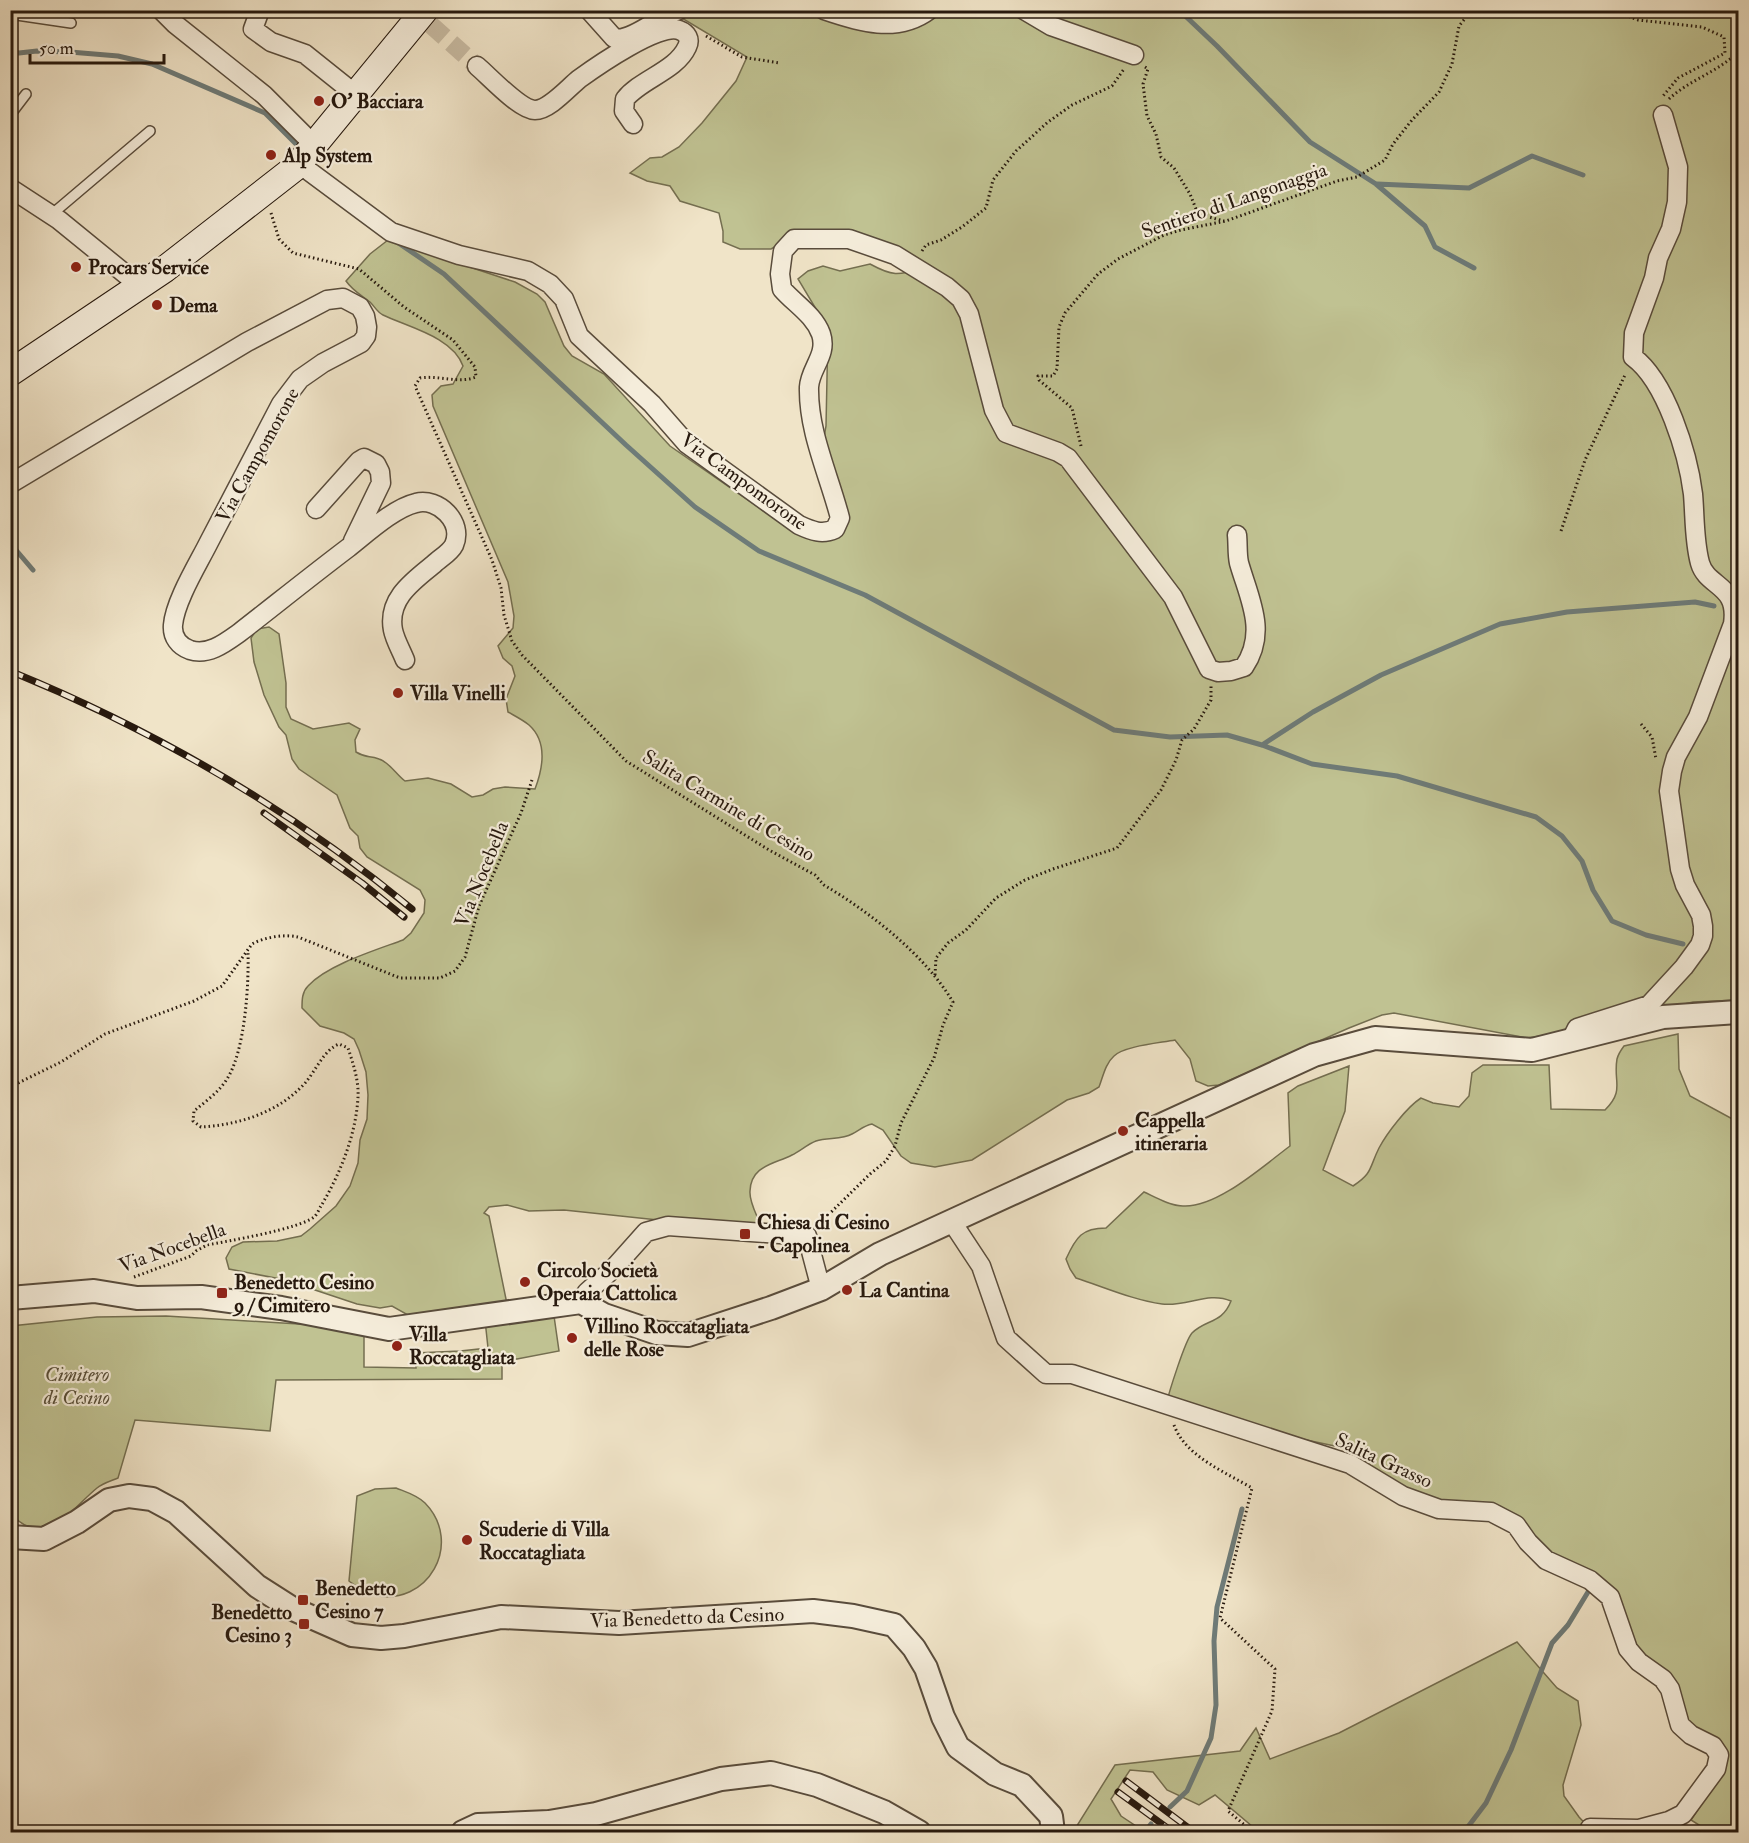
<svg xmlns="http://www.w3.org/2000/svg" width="1749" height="1843" viewBox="0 0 1749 1843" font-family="'IM FELL Double Pica',serif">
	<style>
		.green { fill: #c0c292; stroke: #746e50; stroke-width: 1.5 }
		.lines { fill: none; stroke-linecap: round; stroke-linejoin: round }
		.stream { stroke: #6e7b78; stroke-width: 5 }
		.minor-tunnel { stroke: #c8bba3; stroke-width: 18; stroke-dasharray: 18 9; stroke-linecap: butt }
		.service-casing { stroke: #594c3c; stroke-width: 12 }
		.minor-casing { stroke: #594c3c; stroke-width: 21 }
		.tertiary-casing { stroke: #594c3c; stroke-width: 26 }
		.secondary-casing { stroke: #27190e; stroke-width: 28 }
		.path { stroke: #27190e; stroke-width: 3; stroke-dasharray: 1.5 3; stroke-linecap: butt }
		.service { stroke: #f5eddb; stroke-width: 9 }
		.minor { stroke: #f5eddb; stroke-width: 18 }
		.tertiary { stroke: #f5eddb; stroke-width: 22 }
		.secondary { stroke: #f5eddb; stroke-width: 26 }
		.rail-casing { stroke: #27190e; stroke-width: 7 }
		.rail { stroke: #f5eddb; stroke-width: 4.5; stroke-dasharray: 14; stroke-linecap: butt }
		.poi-dot { fill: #8f2418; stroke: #f5eddb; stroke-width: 2 }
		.labels { text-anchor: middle; stroke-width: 4.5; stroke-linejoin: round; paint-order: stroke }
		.poi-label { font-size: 20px; font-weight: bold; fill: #27190e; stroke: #f5eddb; text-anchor: start }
		.street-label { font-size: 20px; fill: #27190e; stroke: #f5eddb }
		.park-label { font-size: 20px; font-style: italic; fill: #554c36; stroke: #f5eddb }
	</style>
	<rect width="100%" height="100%" fill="#f0e4c8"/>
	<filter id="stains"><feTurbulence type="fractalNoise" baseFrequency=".00333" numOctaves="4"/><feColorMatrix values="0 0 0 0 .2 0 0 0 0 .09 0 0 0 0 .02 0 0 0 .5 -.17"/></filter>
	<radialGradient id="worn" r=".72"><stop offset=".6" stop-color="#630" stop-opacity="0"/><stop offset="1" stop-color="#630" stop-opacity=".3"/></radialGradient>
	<!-- green -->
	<path class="green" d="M670 11H1738V1000L1693 1002 1560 1033 1527 1038 1394 1013 1382 1015 1349 1028 1219 1085 1208 1086 1196 1081 1190 1059 1175 1040C1160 1043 1124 1046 1114 1056 1105 1064 1103 1077 1099 1087L1089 1093 1067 1100 972 1160 935 1167 911 1163 901 1156 883 1130 872 1124C863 1126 860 1130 852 1134 842 1140 827 1137 816 1141 808 1144 800 1151 792 1155 775 1164 751 1165 750 1191 749 1202 757 1215 761 1226L677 1222 564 1210 529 1211 507 1205 489 1207 484 1213 489 1216 507 1304 415 1319 392 1306 380 1308 357 1304 312 1289 301 1283 229 1269 226 1258 232 1247 243 1242 277 1241 301 1236 310 1229 336 1206 350 1186 358 1163 360 1140 367 1119 368 1095 366 1072 359 1050 354 1039 344 1033 320 1026 302 1008C302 1000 302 992 308 986 327 965 376 950 403 940L411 933 424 913 425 900 420 890 367 857 360 848 358 836 350 828 337 795 299 769 292 759 286 735 279 727 264 695 254 662 251 638 257 629 269 627 279 634 286 683V707L291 719 313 729 349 723 360 729 355 740 356 752C368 759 368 755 379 759 389 762 396 774 405 781L428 778 451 784 472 797 483 795 493 789 505 787 535 789C543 768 548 742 529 725 523 720 515 716 508 712L506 699 515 676 512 666 503 658 498 646 513 628 514 616 508 582 433 406 432 395 441 386 453 384 463 366C453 337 408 327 383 315 377 312 375 307 370 302 361 295 353 291 346 281L370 254 388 240 515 282 537 294 545 302 564 346 572 356 604 374 670 446 797 534 833 535 824 437 826 426 828 329 798 279 808 271 823 266 840 271 870 264C892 276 898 276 922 268L863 246 789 239 771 249H740L723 242V231L719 213 680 201 670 186 647 181 630 173 650 158 662 157 679 147 702 123 736 81 747 57Z
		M1678 1034 1679 1069 1690 1096 1738 1122V1832H1710L1691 1820 1709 1793 1726 1758 1689 1726 1635 1650 1618 1603 1553 1557 1516 1518 1427 1499 1381 1475 1344 1448 1297 1438 1166 1405C1169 1392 1185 1341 1192 1333 1206 1319 1222 1324 1231 1301 1208 1291 1187 1307 1162 1304 1133 1300 1104 1287 1076 1278L1070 1269 1066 1259C1076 1237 1082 1228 1106 1228L1144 1192C1155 1197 1170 1206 1183 1206 1217 1208 1263 1166 1290 1146L1288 1093 1298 1086 1349 1066 1345 1111 1323 1170 1353 1186C1373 1173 1369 1168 1379 1148 1387 1133 1407 1107 1421 1098L1433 1103 1459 1107 1469 1096 1472 1073 1483 1065H1549L1551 1109 1605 1110C1625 1090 1613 1082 1617 1059 1618 1055 1621 1050 1624 1046Z
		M553 1309 559 1351 517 1359H502V1379L276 1380 270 1431 135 1420 118 1478C111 1481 103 1483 97 1488 70 1510 46 1551 11 1514V1326L97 1317 166 1316 364 1328V1367L416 1368V1353L460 1351 488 1348 485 1320Z
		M396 1488C406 1492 417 1495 425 1503 464 1543 428 1608 373 1595 364 1593 357 1587 349 1581L357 1496 375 1489Z
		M1517 1642 1557 1688 1578 1701 1581 1725 1563 1785 1564 1796 1579 1817 1593 1832H1259L1215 1795 1199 1805 1167 1790 1153 1772 1130 1770 1111 1799 1121 1816 1145 1832H1073L1115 1765 1240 1751 1256 1728 1270 1759 1339 1733Z"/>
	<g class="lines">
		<!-- stream -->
		<path class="stream" d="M1179 10 1217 46 1310 142 1376 184 1425 226 1435 247 1474 268
			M10 51 19 53 37 51 70 52 118 56 152 64 265 113 296 144
			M1377 184 1469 188 1532 156 1583 175
			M394 240 444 274 626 445 695 507 759 551 865 595 1114 730 1170 737 1227 735 1262 745 1312 764 1397 776 1536 817 1562 836 1582 861 1593 890 1612 921 1646 935 1683 944
			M10 543 33 570
			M1262 745 1313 712 1381 675 1500 624 1567 612 1695 602 1714 606
			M1170 1807 1187 1791 1211 1738 1216 1705 1214 1641 1217 1607 1242 1509
			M1145 1832 1151 1824
			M1464 1832 1486 1803 1511 1750 1552 1643 1568 1625 1588 1592"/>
		<!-- minor-tunnel -->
		<path class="minor-tunnel" d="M431 25 477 66"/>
		<!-- service casing -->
		<g class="service-casing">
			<path id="service" d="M10 14 71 23
				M10 115 26 94
				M51 215 150 131"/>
		</g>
		<!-- minor casing -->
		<g class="minor-casing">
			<path id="minor" d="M161 10 175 24 264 95 313 144
				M260 10 253 29 271 42 305 54 355 94
				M589 10 614 38C631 43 660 15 679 10
				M824 10C859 22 897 34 929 10
				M1024 10 1051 26 1134 55
				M477 66C489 76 520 110 535 110 549 110 568 88 579 79 597 66 659 23 679 30 687 33 691 39 687 47 676 71 641 79 625 99L624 111 633 124
				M298 163 391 232 459 255 528 271 550 284 564 299 579 336 652 404 687 444 799 525C812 531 822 535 835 529L840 518C829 475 808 432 809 387 810 368 828 355 821 334 814 315 795 304 782 289L780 274 783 251 794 239H849L895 255 947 287 961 299 969 314 994 410 1006 433 1058 452 1068 458 1173 597 1209 669 1218 672 1231 671 1244 667C1268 632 1249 598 1239 563 1237 554 1238 544 1237 535
				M10 188 59 220 140 286
				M10 484 247 342 327 300 343 298 360 307 365 316 367 327 366 336 361 343 323 363 300 379 281 404C257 450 233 496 209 542 198 564 175 601 173 625 172 637 179 646 190 650 208 656 225 643 239 633 275 605 311 576 348 548 366 534 394 508 416 503 438 497 464 522 454 545 450 553 440 558 434 564 413 581 387 599 393 630 395 640 401 650 405 660
				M316 509 359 461 364 458 376 464 380 472 381 483 353 541
				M1574 1034 1577 1028 1649 1005 1684 967 1700 945 1703 936V926L1701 915 1685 885 1680 869 1669 791 1672 771 1676 757 1698 717 1733 624C1739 584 1707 588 1700 563 1694 541 1695 517 1693 494 1688 454 1666 381 1633 357L1634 333 1654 278 1658 258 1671 229 1677 202 1678 167 1663 115
				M952 1222 981 1266 1006 1338 1046 1374H1072L1350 1464 1403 1496 1439 1509 1491 1512 1516 1525 1528 1542 1546 1560 1590 1580 1610 1597 1628 1649 1639 1662 1663 1679 1670 1689 1680 1725 1691 1735 1713 1746 1719 1755 1716 1769 1683 1814 1669 1821 1639 1829 1590 1828
				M581 1302 587 1292 613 1269 646 1232 668 1226 807 1236 821 1289"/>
		</g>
		<!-- tertiary casing -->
		<g class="tertiary-casing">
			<path id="tertiary" d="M10 1298 94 1291 137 1298 201 1297 281 1308 389 1329 581 1302 604 1315 657 1333 688 1335 771 1308 821 1289 880 1254 1314 1055 1375 1038 1532 1050 1663 1017 1738 1012
				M10 1537 44 1539 77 1522 109 1500 129 1496 152 1499 176 1512 257 1586 293 1609 352 1635 381 1638 404 1636 501 1617 619 1623 813 1611 853 1616 894 1625 914 1648 926 1668 943 1717 958 1747 995 1774 1022 1785 1051 1816 1053 1832
				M463 1832 478 1825 549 1822 596 1814 721 1779 771 1773 817 1785 884 1812 919 1832"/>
		</g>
		<!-- secondary casing -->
		<g class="secondary-casing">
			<path id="secondary" d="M10 373 165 269 296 167 425 10"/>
		</g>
		<!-- path -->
		<path class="path" d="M1612 10 1638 20 1702 27 1724 37 1725 53 1678 78 1663 96V98
			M706 36 742 57 780 63
			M1145 67 1148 69 1143 84 1147 116 1156 134 1161 157 1174 168 1190 194 1196 209 1209 217 1224 221
			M1669 99C1689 80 1718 72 1738 52
			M271 213 279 239 293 253 359 269 404 307 453 340 475 367 476 377C459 384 439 375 420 378L415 386 492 560 501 588 504 615 512 641 522 655 626 761 769 850 815 875 824 885C871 913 925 955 953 1002L943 1025 934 1058 901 1123 895 1146 886 1161 870 1174 819 1224
			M922 251 926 245 941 240 962 227 986 208 993 180 1016 151 1048 122 1072 105 1112 86 1124 69
			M1081 446 1072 408 1039 380 1038 376H1053L1057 369 1059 327 1065 313 1098 274 1118 259 1164 235 1181 230 1226 221 1337 181 1357 177 1385 160 1393 144 1412 120 1439 92 1452 64 1459 26 1472 10
			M1561 531 1585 460 1625 375
			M1641 724 1652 737 1656 759
			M935 975 936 958 948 943 966 930 996 898 1025 880 1053 869 1117 848 1161 790 1176 760 1182 740 1194 729 1211 700V686
			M10 1087 61 1062 105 1034 194 1001 222 986 252 944C265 937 284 934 298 937L400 978H440L455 971 465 957 479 906 521 813 532 780
			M134 1277 191 1256 196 1251 207 1245C228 1241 299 1229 314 1217 317 1215 319 1209 321 1206 340 1174 356 1135 358 1097 359 1081 353 1063 348 1048L339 1044C324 1050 316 1070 306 1082 280 1112 239 1125 201 1127L193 1121 194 1111C205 1102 219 1092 227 1079 245 1051 249 985 248 951
			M1174 1425C1185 1456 1225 1472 1252 1488L1220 1618 1275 1669 1272 1711 1228 1811 1253 1832"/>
		<!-- service -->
		<use href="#service" class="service"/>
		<!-- minor -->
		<use href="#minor" class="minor"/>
		<!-- tertiary -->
		<use href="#tertiary" class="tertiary"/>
		<!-- secondary -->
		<use href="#secondary" class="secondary"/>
		<!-- rail casing -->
		<g class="rail-casing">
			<path id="rail" d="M10 671C154 730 292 810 412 909
				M264 813 362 883 404 917
				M1126 1781 1194 1832
				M1118 1792 1173 1832"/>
		</g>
		<!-- rail -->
		<use href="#rail" class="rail"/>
	</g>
	<!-- markers -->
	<g class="poi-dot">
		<circle cx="319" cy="101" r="6"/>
		<circle cx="271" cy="155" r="6"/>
		<circle cx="76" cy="267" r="6"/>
		<circle cx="157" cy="305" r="6"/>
		<circle cx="398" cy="693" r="6"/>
		<circle cx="1123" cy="1131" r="6"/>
		<rect x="739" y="1228" width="12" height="12" rx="3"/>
		<circle cx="525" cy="1282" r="6"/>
		<circle cx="847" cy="1290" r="6"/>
		<rect x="216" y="1287" width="12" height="12" rx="3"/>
		<circle cx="572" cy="1338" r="6"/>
		<circle cx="397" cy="1346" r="6"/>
		<circle cx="467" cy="1540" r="6"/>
		<rect x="297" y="1594" width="12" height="12" rx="3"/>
		<rect x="298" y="1618" width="12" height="12" rx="3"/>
	</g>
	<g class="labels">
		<!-- poi labels -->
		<g class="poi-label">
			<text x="331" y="108">O' Bacciara</text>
			<text x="283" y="162">Alp System</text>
			<text x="88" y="274">Procars Service</text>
			<text x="169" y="312">Dema</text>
			<text x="410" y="700">Villa Vinelli</text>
			<text x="1135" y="1127">Cappella<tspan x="1135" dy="23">itineraria</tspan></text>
			<text x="757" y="1229">Chiesa di Cesino<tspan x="757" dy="23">- Capolinea</tspan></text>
			<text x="537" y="1277">Circolo Società<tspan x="537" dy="23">Operaia Cattolica</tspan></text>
			<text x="234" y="1289">Benedetto Cesino<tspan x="234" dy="23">9 / Cimitero</tspan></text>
			<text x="859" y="1297">La Cantina</text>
			<text x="584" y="1333">Villino Roccatagliata<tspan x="584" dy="23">delle Rose</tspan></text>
			<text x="409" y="1341">Villa<tspan x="409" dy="23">Roccatagliata</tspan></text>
			<text x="479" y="1536">Scuderie di Villa<tspan x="479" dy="23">Roccatagliata</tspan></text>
			<text x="315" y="1595">Benedetto<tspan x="315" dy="23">Cesino 7</tspan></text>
			<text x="292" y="1619" text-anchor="end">Benedetto<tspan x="292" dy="23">Cesino 3</tspan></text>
		</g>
		<!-- street labels -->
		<g class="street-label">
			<text transform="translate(1234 200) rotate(-19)" y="7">Sentiero di Langonaggia</text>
			<text transform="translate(257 455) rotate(-61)" y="7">Via Campomorone</text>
			<text transform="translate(744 481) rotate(36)" y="7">Via Campomorone</text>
			<text transform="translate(729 805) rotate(31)" y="7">Salita Carmine di Cesino</text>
			<text transform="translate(481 874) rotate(-68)" y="7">Via Nocebella</text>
			<text transform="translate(172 1247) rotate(-20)" y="7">Via Nocebella</text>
			<text transform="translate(1384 1460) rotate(25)" y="7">Salita Grasso</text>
			<text transform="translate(687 1617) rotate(-2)" y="7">Via Benedetto da Cesino</text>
		</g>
		<!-- park labels -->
		<g class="park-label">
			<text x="77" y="1381">Cimitero<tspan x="77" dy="23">di Cesino</tspan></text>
		</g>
	</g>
	<!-- margin -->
	<rect width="1749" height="1843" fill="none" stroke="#f0e4c8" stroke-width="36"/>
	<rect x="12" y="12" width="1725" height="1819" fill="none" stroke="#27190e" stroke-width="3"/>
	<rect x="18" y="18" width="1713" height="1807" fill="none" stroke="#27190e" stroke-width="1.5"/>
	<!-- scale -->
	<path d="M30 54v9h134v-9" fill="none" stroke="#27190e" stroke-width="3"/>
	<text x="39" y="54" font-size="18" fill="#27190e" stroke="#f5eddb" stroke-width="4.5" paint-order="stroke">50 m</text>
	<rect width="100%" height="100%" filter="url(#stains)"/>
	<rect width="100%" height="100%" fill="url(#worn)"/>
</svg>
